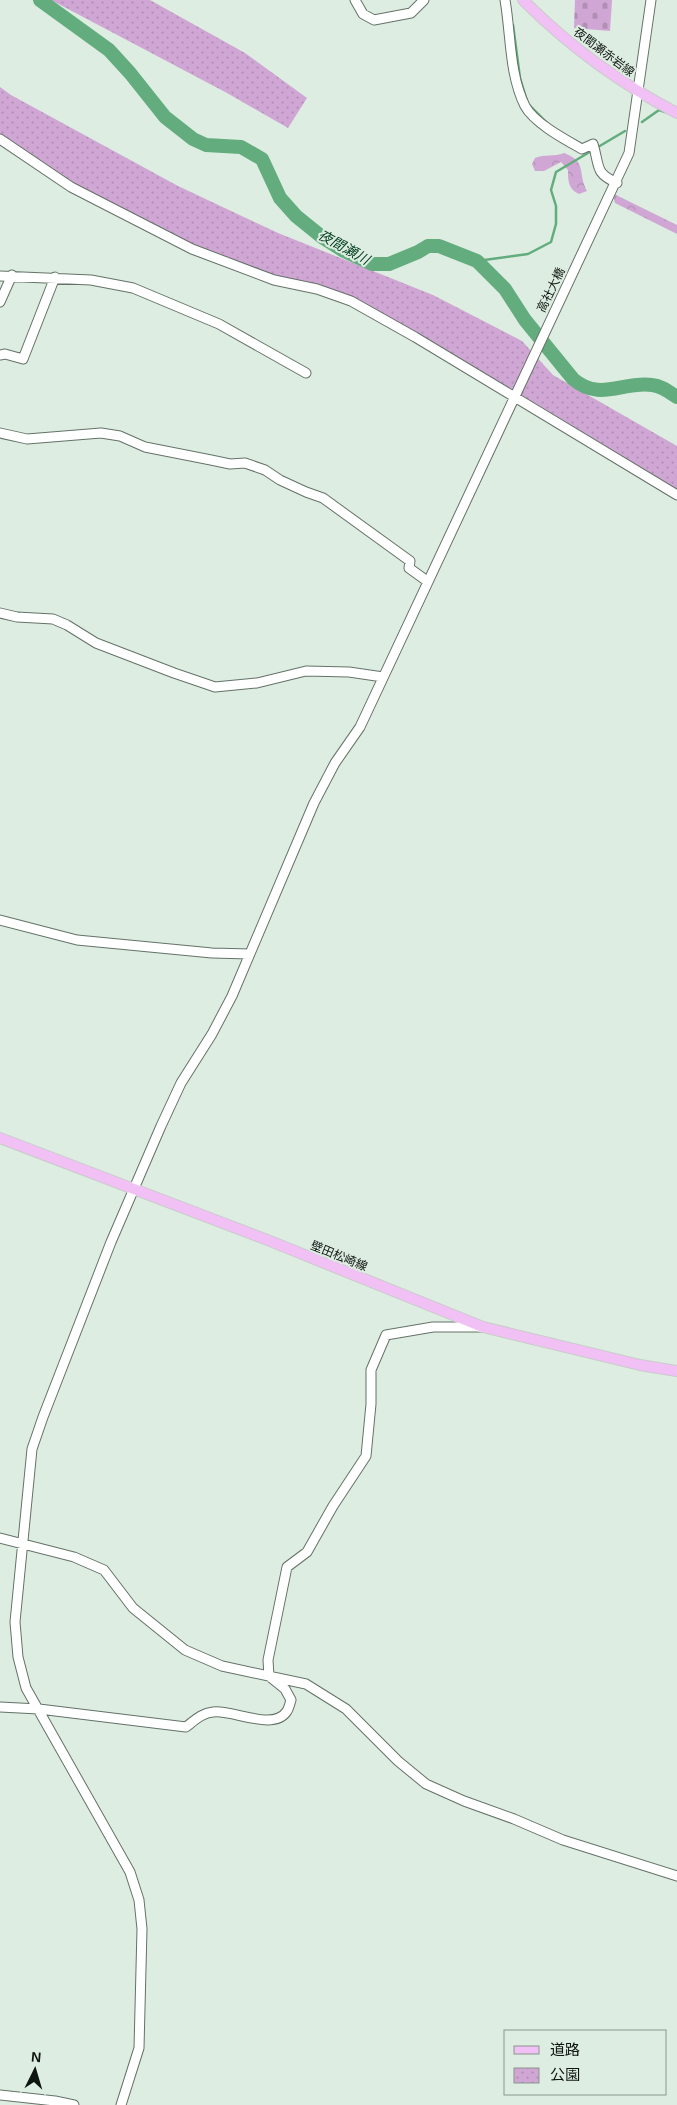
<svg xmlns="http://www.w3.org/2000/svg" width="677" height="2105" viewBox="0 0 677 2105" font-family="Arial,'Noto Sans JP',sans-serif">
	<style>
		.forest { fill: url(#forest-crowns) }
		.cemetery { fill: url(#cemetery-stones) }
		.park { fill: url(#park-dots) }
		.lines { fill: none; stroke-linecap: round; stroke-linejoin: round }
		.stream { stroke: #62ac7d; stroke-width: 2.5 }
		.river { stroke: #62ac7d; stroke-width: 14 }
		.minor-casing { stroke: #647268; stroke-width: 11 }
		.major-casing { stroke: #cacbca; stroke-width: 12 }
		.minor { stroke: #fff; stroke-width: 9 }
		.major { stroke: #f1c1f6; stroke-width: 10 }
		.labels { text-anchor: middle; stroke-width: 4; stroke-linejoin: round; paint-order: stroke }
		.street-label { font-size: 12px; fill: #0e1410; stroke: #ddede1 }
		.water-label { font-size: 14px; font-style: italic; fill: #003d1f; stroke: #ddede1 }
	</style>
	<defs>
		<pattern id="forest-crowns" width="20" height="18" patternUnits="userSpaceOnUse" patternTransform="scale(1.25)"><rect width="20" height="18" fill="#d0a7d4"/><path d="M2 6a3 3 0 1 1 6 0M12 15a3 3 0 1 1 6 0" fill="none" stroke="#b18fb5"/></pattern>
		<pattern id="cemetery-stones" width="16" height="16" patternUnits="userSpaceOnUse" patternTransform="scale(1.25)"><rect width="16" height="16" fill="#d0a7d4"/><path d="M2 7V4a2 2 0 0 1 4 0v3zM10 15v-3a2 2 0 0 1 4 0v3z" fill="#b18fb5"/></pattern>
		<pattern id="park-dots" width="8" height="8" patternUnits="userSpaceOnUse" patternTransform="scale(1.25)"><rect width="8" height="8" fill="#d0a7d4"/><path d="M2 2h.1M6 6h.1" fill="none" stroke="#b18fb5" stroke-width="1.8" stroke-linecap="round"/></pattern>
	</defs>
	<rect width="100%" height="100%" fill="#ddede1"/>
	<!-- forest -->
	<path class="forest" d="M564 153C588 162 577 173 587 191L579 194C568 189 568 181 568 170L561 162 544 171H535L532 164 535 158C545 154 554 157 564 153Z
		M612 193 677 225V234L615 203Z"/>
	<!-- cemetery -->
	<path class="cemetery" d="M575 0H612L610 31 574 28Z"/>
	<!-- park -->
	<path class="park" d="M51 0H150L245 53 307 98 288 128 227 93Z
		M0 87 11 95 178 186 278 233 433 295 522 341 553 375 677 446V495L351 301 274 280 137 222 0 139Z"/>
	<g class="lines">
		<!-- stream -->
		<path class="stream" d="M513 25 520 78 527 101
			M529 105 547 123
			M642 122 659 110 665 112
			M477 261 528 254 551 242 556 224V206L551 190 556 172 625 131"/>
		<!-- river -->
		<path class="river" d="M40 0 109 50 130 73 165 117 193 139 206 145 241 147 262 159 280 198 296 216 322 237 344 251 372 264H389L418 252 428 246H439L477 261 505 289 525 320 573 379C600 402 622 381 652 385 662 386 669 392 677 397"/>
		<!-- minor casing -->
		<g class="minor-casing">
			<path id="minor" d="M355 0 363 14 374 20 411 13 424 0
				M505 0C511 34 509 74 525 106 534 123 566 140 582 149L593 144C600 166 594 173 617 183
				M0 139 71 187 192 249 274 280 317 289 351 301 415 337 677 495
				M0 276 91 280 133 288 219 324 306 373
				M0 302 12 275
				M0 355 5 354 23 359 55 277
				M0 433 27 439 101 433 120 436 145 447 211 460 230 464 245 463 265 470 280 480 306 492 323 498 410 561 409 568 427 581
				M0 613 17 617 53 619 67 625 96 643 174 673 215 687 257 683 306 671 349 672 383 677
				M0 920 77 940 212 953 250 954
				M0 1538 74 1557 104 1570 133 1608 185 1650 222 1666 306 1684 346 1709 398 1761 426 1784 464 1801 514 1819 563 1840 677 1876
				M0 1707 39 1709 186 1727C195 1720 202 1713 213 1712 232 1709 274 1732 287 1711 289 1708 290 1703 291 1700L285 1689 269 1676 268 1660 287 1567 307 1552 333 1506 366 1456 371 1404V1370L386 1335 433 1327H482
				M0 2095 55 2101 74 2105
				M121 2105 139 2048 142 1929 139 1900 130 1872 26 1688 18 1657 15 1622 32 1449 43 1417 111 1242 161 1126 181 1083 212 1034 232 996 314 803 335 763 360 727 629 153 651 0"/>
		</g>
		<!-- major casing -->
		<g class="major-casing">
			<path id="major" d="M523 0C569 46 619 83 677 113
				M0 1138 265 1239 483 1327 640 1365 677 1371"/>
		</g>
		<!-- minor -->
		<use href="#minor" class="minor"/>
		<!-- major -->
		<use href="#major" class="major"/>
	</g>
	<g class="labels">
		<!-- street labels -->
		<g class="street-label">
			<text transform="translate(604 52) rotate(37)" y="4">夜間瀬赤岩線</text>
			<text transform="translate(551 290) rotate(-64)" y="4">高社大橋</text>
			<text transform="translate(339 1256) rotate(22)" y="4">壁田松崎線</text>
		</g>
		<!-- water labels -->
		<g class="water-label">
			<text transform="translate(344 247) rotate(29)" y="5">夜間瀬川</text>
		</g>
	</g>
	<!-- legend -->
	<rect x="504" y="2030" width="162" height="65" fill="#ddede1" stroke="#8a968d"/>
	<rect x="514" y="2046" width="25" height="8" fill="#f1c1f6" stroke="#8a968d"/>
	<text x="550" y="2055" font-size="15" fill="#0e1410">道路</text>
	<rect x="514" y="2068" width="25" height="15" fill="url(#park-dots)" stroke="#8a968d"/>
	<text x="550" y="2080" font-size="15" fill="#0e1410">公園</text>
	<!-- north arrow -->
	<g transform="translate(35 2070) rotate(5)" stroke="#ddede1" stroke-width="4" paint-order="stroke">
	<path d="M0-4L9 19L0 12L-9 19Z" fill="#0e1410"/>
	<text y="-8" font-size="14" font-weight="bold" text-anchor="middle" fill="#0e1410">N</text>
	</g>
</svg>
